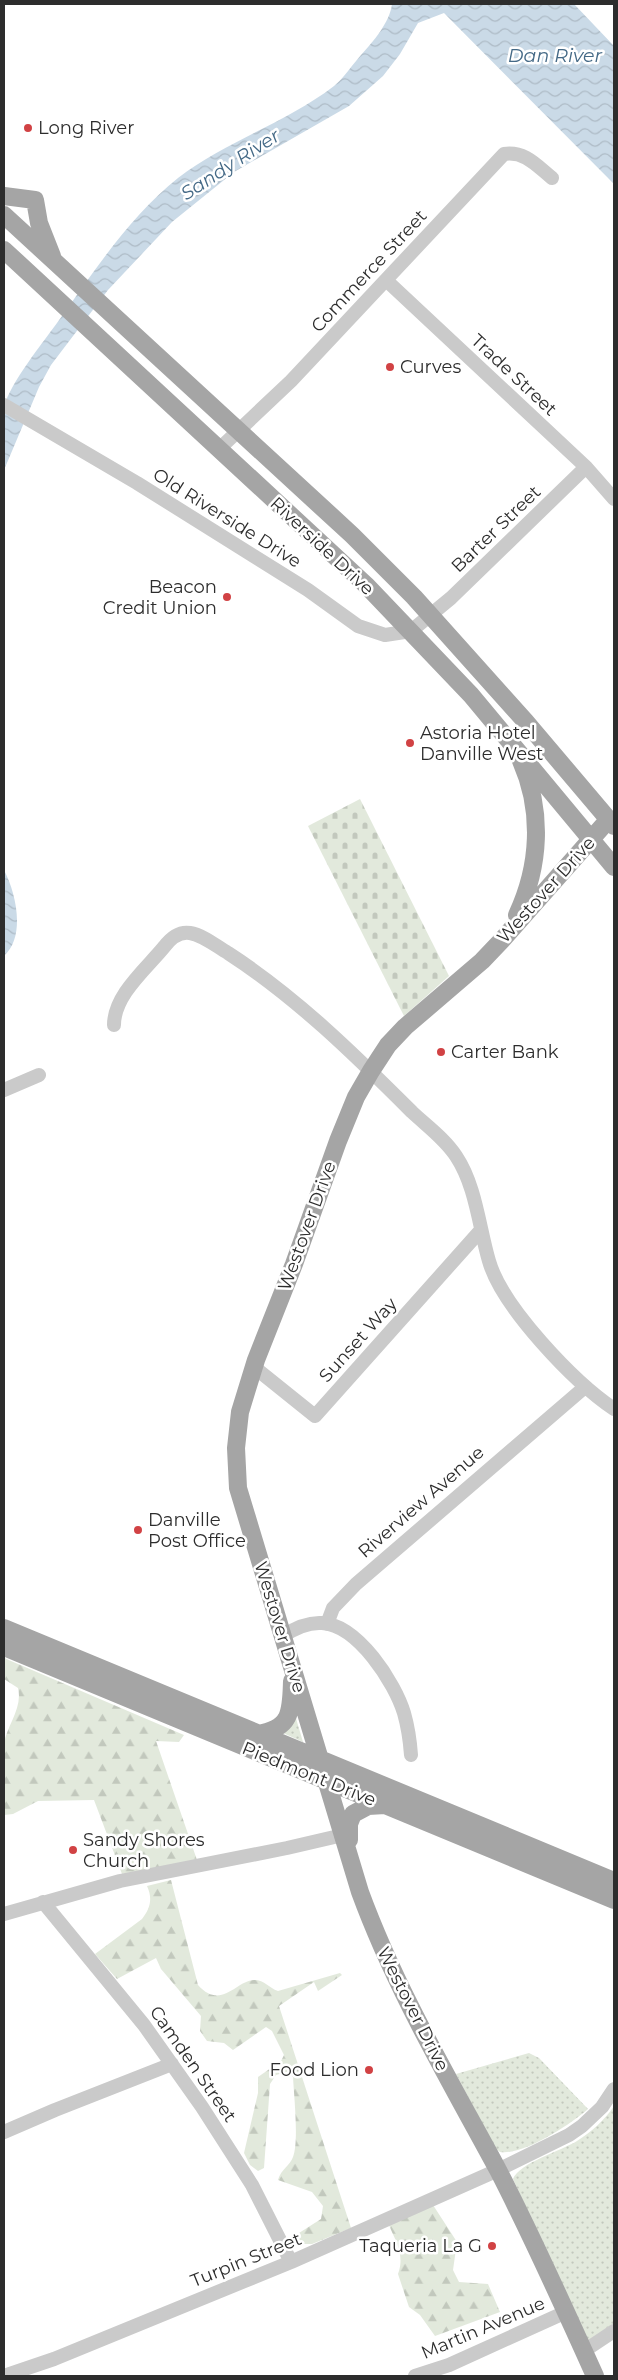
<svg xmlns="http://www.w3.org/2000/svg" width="618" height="2380" viewBox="0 0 618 2380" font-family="Montserrat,sans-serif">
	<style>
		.grass { fill: url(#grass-dots) }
		.forest { fill: url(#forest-firs) }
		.cemetery { fill: url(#cemetery-stones) }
		.water { fill: url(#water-waves) }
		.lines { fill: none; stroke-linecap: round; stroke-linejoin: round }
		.minor { stroke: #cacaca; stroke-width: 14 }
		.major { stroke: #a5a5a5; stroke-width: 18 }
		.poi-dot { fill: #d14244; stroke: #fff; stroke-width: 2 }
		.labels { text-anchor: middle; stroke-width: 5; stroke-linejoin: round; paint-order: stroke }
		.poi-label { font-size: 18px; fill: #2d2d2d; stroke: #fff; text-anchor: start }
		.street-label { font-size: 18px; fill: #2d2d2d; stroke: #fff }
		.water-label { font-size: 19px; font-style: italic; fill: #446986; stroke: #fff }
	</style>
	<defs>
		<pattern id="grass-dots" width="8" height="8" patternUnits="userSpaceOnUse" patternTransform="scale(1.25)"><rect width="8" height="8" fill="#e2e9dc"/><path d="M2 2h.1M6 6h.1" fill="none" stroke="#c2c8bd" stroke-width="1.8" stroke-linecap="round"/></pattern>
		<pattern id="forest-firs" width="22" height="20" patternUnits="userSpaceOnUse" patternTransform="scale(1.25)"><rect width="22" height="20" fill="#e2e9dc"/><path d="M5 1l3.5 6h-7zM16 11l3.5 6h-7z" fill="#c2c8bd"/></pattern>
		<pattern id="cemetery-stones" width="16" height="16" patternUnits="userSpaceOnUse" patternTransform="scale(1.25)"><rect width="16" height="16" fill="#e2e9dc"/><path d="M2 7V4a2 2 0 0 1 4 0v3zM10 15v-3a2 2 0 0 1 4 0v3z" fill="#c2c8bd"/></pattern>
		<pattern id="water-waves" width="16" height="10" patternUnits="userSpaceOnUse" patternTransform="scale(1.25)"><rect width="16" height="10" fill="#cadae7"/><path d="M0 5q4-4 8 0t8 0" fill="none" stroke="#aebbc6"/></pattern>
	</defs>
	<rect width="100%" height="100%" fill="#fff"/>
	<!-- grass -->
	<path class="grass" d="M295 1715 303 1742 283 1733Z
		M529 2053 539 2058 588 2109C571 2124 523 2156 500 2152L495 2148 456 2074Z
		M614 2106V2323L588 2343 513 2179C519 2163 561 2151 577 2141 591 2132 605 2120 614 2106Z"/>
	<!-- forest -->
	<path class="forest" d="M4 1658 184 1735 179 1742 156 1741 197 1860 122 1874 94 1800 38 1801 13 1814 4 1815C4 1795 0 1763 4 1744 7 1725 23 1708 18 1688L4 1679Z
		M171 1880 198 1985C221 2011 237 1980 254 1980 265 1980 269 1988 278 1991L340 1973 342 1975 318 1991 314 1982 279 2006 351 2228 312 2244H301L297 2240 299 2233 321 2219 323 2206 312 2192 278 2180C281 2169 290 2166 293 2157 299 2142 294 2096 293 2077L287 2072 276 2075 270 2084 264 2168 258 2171 250 2165 244 2153 258 2093V2077L281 2061 284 2055 272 2031 266 2027 233 2050 224 2043 207 2041 200 2031 201 2016 161 1969 156 1958 117 1979 95 1954 142 1919C150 1909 153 1899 147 1886Z
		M433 2205 457 2242 453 2270 459 2282 488 2284 500 2312 435 2336 420 2315 409 2307 398 2274C405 2255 396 2242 389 2225Z"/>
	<!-- cemetery -->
	<path class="cemetery" d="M360 799 449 976 404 1016 308 826Z"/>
	<!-- water -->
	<path class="water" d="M392 4H574L614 46V184L444 13 418 23 400 54 383 76 349 106 234 172 172 222 108 290 51 365 39 387 4 470C4 454 0 420 4 406 12 381 41 345 57 323 93 273 129 217 178 178 226 141 286 123 334 86 344 78 352 65 361 55 373 42 390 22 392 4Z
		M4 870C16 893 26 936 4 956Z"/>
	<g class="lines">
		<!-- minor -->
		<path class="minor" d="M387 281 586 467 614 499
			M4 405 137 483 308 590 358 626 385 635 411 631 451 598 586 467
			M218 450 291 381 504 154C525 151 536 165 552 178
			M114 1025C114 995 146 969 164 947 170 939 178 931 190 933 203 935 216 946 228 953 296 997 355 1055 412 1112 427 1126 445 1139 456 1156 476 1186 479 1227 489 1261 502 1307 574 1382 614 1409
			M4 1090 39 1075
			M254 1367 315 1416 481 1230
			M327 1624 333 1608 356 1584 585 1387
			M283 1636C295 1628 308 1622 322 1623 358 1625 395 1683 404 1713 408 1727 410 1741 411 1755
			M43 1902 144 2025 202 2107 252 2185 291 2262
			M4 1914 120 1881 287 1848 343 1835
			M4 2132 55 2110 172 2064
			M584 2351 614 2331
			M4 2376 54 2359 291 2262 498 2170 569 2135 582 2126 602 2107 614 2089
			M415 2376 449 2365 566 2312"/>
		<!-- major -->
		<path class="major" d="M4 196 35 200 39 223 52 256
			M4 215 352 535 414 597 526 722 614 826
			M4 250 366 585 471 695 614 867
			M517 915C540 866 543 811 521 761
			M4 1628 614 1881
			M4 1647 614 1900
			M258 1734C292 1728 291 1711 292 1681
			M349 1840V1824L353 1814 368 1806 385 1805
			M595 2376C564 2307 533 2238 498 2170 449 2079 396 1990 360 1892L238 1488 236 1448 240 1412 256 1360 294 1264 338 1141 356 1097 371 1071 388 1045 405 1027 482 961 502 940 609 819"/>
	</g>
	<!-- markers -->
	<g class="poi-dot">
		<circle cx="28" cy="128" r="5"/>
		<circle cx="390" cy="367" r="5"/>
		<circle cx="227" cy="597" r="5"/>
		<circle cx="410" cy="743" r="5"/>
		<circle cx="441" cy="1052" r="5"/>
		<circle cx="138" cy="1530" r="5"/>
		<circle cx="73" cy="1850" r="5"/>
		<circle cx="369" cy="2070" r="5"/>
		<circle cx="492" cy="2246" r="5"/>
	</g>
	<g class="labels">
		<!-- poi labels -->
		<g class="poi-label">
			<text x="38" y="134">Long River</text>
			<text x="400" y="373">Curves</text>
			<text x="217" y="593" text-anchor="end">Beacon<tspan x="217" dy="21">Credit Union</tspan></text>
			<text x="420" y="739">Astoria Hotel<tspan x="420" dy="21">Danville West</tspan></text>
			<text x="451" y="1058">Carter Bank</text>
			<text x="148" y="1526">Danville<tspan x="148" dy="21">Post Office</tspan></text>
			<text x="83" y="1846">Sandy Shores<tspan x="83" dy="21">Church</tspan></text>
			<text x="359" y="2076" text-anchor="end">Food Lion</text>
			<text x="482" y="2252" text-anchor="end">Taqueria La G</text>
		</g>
		<!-- street labels -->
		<g class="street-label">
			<text transform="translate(369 271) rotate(-47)" y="6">Commerce Street</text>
			<text transform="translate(514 375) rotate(43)" y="6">Trade Street</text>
			<text transform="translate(227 518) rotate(32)" y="6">Old Riverside Drive</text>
			<text transform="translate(496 529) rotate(-44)" y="6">Barter Street</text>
			<text transform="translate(322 546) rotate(43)" y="6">Riverside Drive</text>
			<text transform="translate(546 890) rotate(-48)" y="6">Westover Drive</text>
			<text transform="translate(307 1226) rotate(-70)" y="6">Westover Drive</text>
			<text transform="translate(358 1340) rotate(-48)" y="6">Sunset Way</text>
			<text transform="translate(421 1502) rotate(-41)" y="6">Riverview Avenue</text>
			<text transform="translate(280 1627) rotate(73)" y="6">Westover Drive</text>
			<text transform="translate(309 1774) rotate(22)" y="6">Piedmont Drive</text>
			<text transform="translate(413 2009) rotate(63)" y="6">Westover Drive</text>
			<text transform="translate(193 2064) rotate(55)" y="6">Camden Street</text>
			<text transform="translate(246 2260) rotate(-22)" y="6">Turpin Street</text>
			<text transform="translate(483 2328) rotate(-23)" y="6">Martin Avenue</text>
		</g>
		<!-- water labels -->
		<g class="water-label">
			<text x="555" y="62">Dan River</text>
			<text transform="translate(230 164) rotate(-33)" y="7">Sandy River</text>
		</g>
	</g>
	<!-- border -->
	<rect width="618" height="2380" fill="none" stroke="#2d2d2d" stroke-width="10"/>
</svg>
